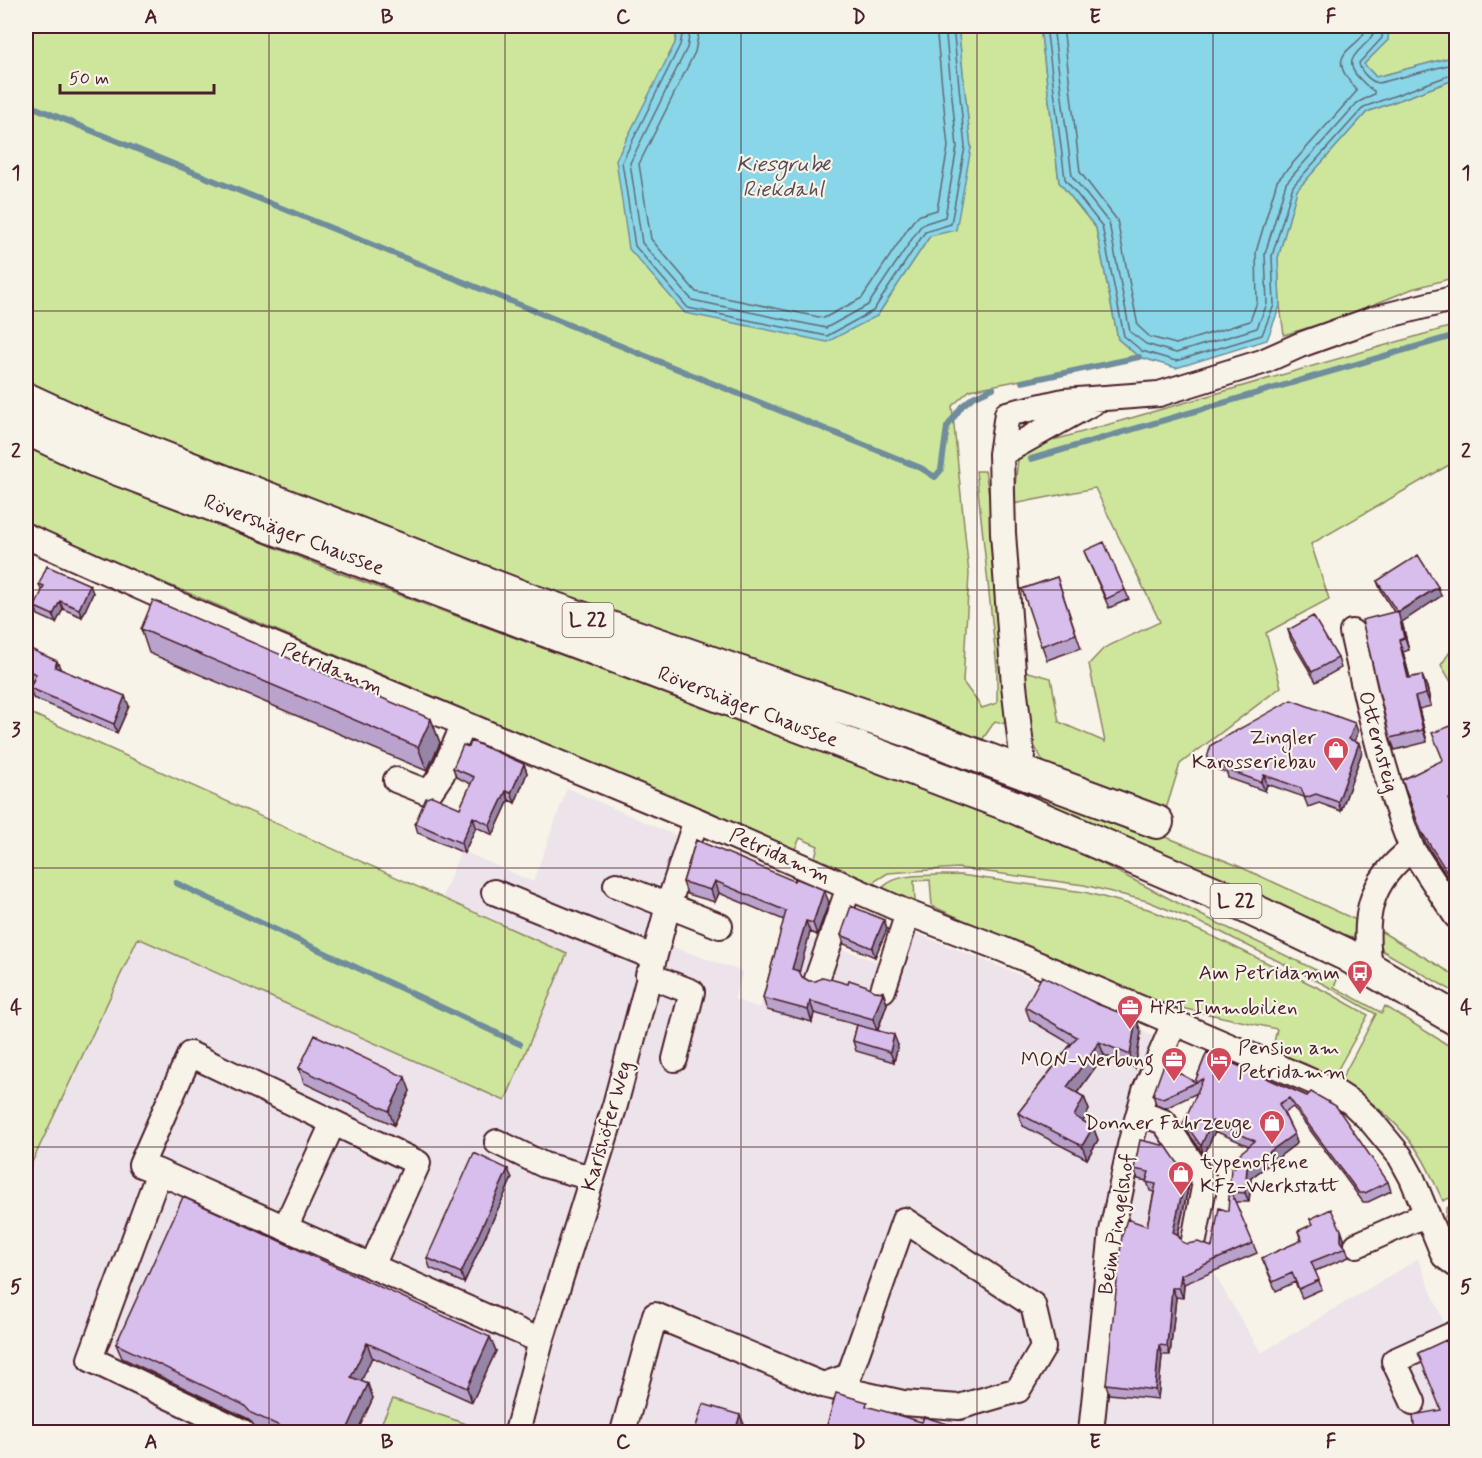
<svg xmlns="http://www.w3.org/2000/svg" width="1482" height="1458" font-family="Mynerve,sans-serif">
<rect width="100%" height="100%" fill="#f7f3e8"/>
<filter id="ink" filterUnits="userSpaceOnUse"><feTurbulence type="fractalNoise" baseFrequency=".0167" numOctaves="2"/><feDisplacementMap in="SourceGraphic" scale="12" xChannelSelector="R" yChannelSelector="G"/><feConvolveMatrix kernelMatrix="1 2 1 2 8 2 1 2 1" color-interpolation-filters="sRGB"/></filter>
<g filter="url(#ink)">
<path fill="#ede3ea" d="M567,788L679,837L648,933L670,946L743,972L734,999L760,1008L784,928L897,969L910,931L1043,984L1044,983L1154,1037L1138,1086L1205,1182L1222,1218L1213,1272L1261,1353L1418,1259L1456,1353V1432H26V1175L138,937L505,1101L567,954L442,898L461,850L533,882Z"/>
<path fill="#cee69c" stroke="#8c8264" stroke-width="1.5" d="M26,26H678L675,43L877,316L930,236L971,148L958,26H1040L1059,182L1096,228L1118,339L1139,357L970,390L952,406L969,574L963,682L982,708L997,703V668L976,471H985L1000,557L1013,726L995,721L980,743L532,589L26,387Z
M1389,26H1456V56L1376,77L1364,64L1388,40Z
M1456,79V277L1412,289L1340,318L1284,335L1280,306L1278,258L1297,190L1367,112Z
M1456,325V461L1311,544L1329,599L1266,633L1281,687L1180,764L1166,809L1046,766L1031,740L1021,670L1051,678L1059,722L1105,742L1089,664L1104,648L1160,622L1095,488L1013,504L1019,450Z
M26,444L192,514L331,570L757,727L1064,844L1203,916L1337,980L1334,987L1382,1013L1385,1006L1456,1050V1195L1443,1201C1436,1187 1430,1171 1422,1158C1402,1125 1373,1101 1340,1082L1376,1014L1327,986L1213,928L1147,901L1084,885L958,868L888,873L872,883L815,857L818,846L800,838L795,849L134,570L26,522Z
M196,480L1151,831L1236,865L1356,920L1357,926L1355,937L1351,938L1310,918L1127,840Z
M1456,643V690L1441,665Z
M26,711L567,954L505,1101L138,938L26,1175Z
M960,875L1084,892L1148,909L1212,936L1329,993L1368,1015L1333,1078L1306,1064L1272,1051L1277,1029L1172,1006L1099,980L932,906L930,880L914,881L915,903L882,889C894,871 940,876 960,875Z
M1382,932L1456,976V993L1383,951L1378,936Z
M1456,1204V1240L1452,1237L1443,1223L1446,1214V1208Z
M393,1399L490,1432H377Z"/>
<path fill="#88d6e7" stroke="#6f8d9c" stroke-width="1.5" d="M678,26H958L971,148L956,230L930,236L877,316L827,342L685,313L629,249L616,160L675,43Z
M1040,26H1389L1388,40L1364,64L1376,77L1456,56V79L1367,112L1297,190L1278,258L1280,306L1267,340L1176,368L1139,357L1118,339L1096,228L1059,182Z"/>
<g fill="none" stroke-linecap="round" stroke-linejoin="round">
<path stroke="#636876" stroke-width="1.5" d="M684,26L680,45L622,162L635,246L688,308L827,336L873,311L925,232L951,224L965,147L953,26
M691,26L687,48L630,163L642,243L692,300L826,328L868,305L920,227L926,223L945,217L957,147L945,26
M700,26L695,52L639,164L651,239L696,292L824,318L862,298L913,221L920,215L937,210L948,147L936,26
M1046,26L1065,179L1102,226L1124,336L1142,351L1176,361L1262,335L1274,305L1272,256L1293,186L1364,107L1456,73
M1053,26L1072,176L1109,223L1130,332L1146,344L1176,353L1257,328L1267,304L1265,254L1286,183L1357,103L1374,94V91C1368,88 1364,83 1359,78C1336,54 1374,48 1375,26
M1063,26L1080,172L1117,220L1138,326L1150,337L1176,344L1250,321L1257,302L1256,252L1277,181L1356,92V89C1319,49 1364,50 1366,26
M1383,26L1382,38L1359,63C1360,71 1370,82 1379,83L1456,63"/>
<path stroke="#6f8d9c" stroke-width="6" d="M26,104L921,468L935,477L941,470L947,427L962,406L973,397L993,388
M1022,382L1139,357
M1031,459L1456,335
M176,883L520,1044"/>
<defs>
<path id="minor" d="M1001,454L1094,402
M26,536L200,614L696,820L908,913L1002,949L1332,1090L1352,1103L1371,1121L1400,1156L1412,1178L1444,1256L1456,1265
M1352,632C1368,706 1384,779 1412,849C1368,882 1363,917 1370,968
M1019,770L1022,755L1014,685L1003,533L1001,454L1007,414L1064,401L1159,394L1262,362L1300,345L1373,319L1456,298
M396,780L429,793L442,774L464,724
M1412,849L1456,916
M616,885L720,926
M494,892L653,957
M648,975L692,992L675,1059
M817,979L849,887
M883,990L908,913
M1139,1113L1164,1122L1205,1182L1194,1240
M497,1142L544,1165L592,1178
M159,1172L141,1165L190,1054L418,1163L372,1266
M285,1228L333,1123
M1357,1245L1427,1214
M1413,1402L1394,1361L1456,1333
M243,1432L90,1359L159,1172L541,1341
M517,1432L541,1341L615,1105L668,906L696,820
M623,1432L655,1315L823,1385L903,1403L959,1407L1018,1390L1043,1348L1033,1305L904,1220L849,1376L823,1385
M1091,1432L1112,1231L1131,1141L1145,1091L1174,1023"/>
<path id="major" d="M26,399L104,435L532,601L913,732L1157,822
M26,428L94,460L1012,806L1236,902L1345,954L1456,1019"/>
</defs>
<use href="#minor" stroke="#4a1f2b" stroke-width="28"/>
<use href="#major" stroke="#4a1f2b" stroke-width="36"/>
<use href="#minor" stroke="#f7f3e8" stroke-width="24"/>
<use href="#major" stroke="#f7f3e8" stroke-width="32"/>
</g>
<path fill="#b9a3cc" stroke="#4a1f2b" stroke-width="1.5" d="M1084,551L1125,590L1129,599L1109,608Z
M1057,577L1081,648L1047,660L1022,589Z
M1377,581L1441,596L1402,622L1409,650L1403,652L1410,678L1427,687L1431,706L1419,709L1427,742L1395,750L1390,738L1394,612L1381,591Z
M39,584L93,593L82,617L63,609L56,623L38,615L35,607L42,592Z
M141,629L431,719L440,743L427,771L149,653Z
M1288,630L1338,658L1341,668L1316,682L1291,640Z
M26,641L28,648L60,669L129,706L117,733L33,698L30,688L33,681L26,678Z
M1456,724V809H1455L1456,812V891L1425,842L1402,780L1443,761Z
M1358,732L1355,741L1362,752L1341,811L1319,803L1308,807L1304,797L1267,784L1265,791L1228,778L1227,773L1210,767L1207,758Z
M469,747L524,764L527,773L515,803L509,800L493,835L476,827L464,853L418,833L415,823L460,808L471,784L456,777L453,768Z
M696,840L829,902L817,935L810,932L799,971L802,977L809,981L874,991L883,992L887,1004L878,1030L898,1045L894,1062L856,1051L853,1041L857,1025L814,1013L812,1022L767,1010L763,998L784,920L719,893L715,902L687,894L683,882Z
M887,929L875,957L844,944L841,935Z
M1097,1004L1136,1019L1141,1032L1135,1068L1104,1055L1077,1093L1084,1097L1089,1110L1083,1121L1093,1127L1098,1140L1087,1159L1023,1126L1018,1113L1071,1044L1030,1020L1025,1007Z
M1207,1052L1307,1096L1388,1182L1391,1191L1368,1202H1363L1293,1107L1284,1113L1294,1134L1297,1143L1251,1178L1249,1202H1235L1257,1253L1184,1284L1183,1298L1176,1297L1170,1355H1162L1158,1399L1109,1394L1106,1384L1147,1226L1154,1192L1150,1191L1147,1181L1138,1179L1134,1169L1186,1175L1189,1184L1178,1235L1182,1242L1187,1244L1212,1247L1228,1211L1235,1168L1249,1146L1215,1131L1204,1155L1187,1131L1184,1122L1197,1093L1166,1108L1156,1104L1153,1095L1195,1082Z
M299,1068L410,1091L394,1125L304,1083Z
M512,1178L464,1283L430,1268L427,1258Z
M1310,1219L1341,1230L1344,1239V1246L1346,1248L1349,1257L1315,1271L1322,1289L1302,1298L1295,1282L1276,1291L1262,1258L1301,1241L1298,1231L1312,1225Z
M490,1337L496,1351L472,1402L372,1357L361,1381L373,1398L357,1432H267L256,1428L249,1419L122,1358L116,1344Z"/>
<path fill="#9685a6" stroke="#4a1f2b" stroke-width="1.5" d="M90,585L93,593L82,617L79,609Z
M1438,587L1441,596L1402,622L1409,650L1397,613Z
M60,601L63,609L56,623L53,615Z
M1399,640L1403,652L1413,690L1408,678Z
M57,661L61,670L55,667Z
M1422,675L1427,687L1431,706L1426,694Z
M125,696L129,706L117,733L114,724Z
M1415,697L1419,709L1427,742L1423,730Z
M431,719L440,743L427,771L418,747Z
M1355,723L1358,732L1352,748L1349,739Z
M1359,743L1362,752L1341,811L1338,802Z
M524,764L527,773L515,803L511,793Z
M1264,775L1267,784L1265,791L1261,782Z
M506,791L509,800L493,835L490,825Z
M473,817L476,827L464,853L461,843Z
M715,881L719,893L715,902L711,890Z
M824,890L829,902L817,935L813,923Z
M884,920L887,929L875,957L872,948Z
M806,921L810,932L797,981L792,969Z
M883,992L887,1004L877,1031L873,1019Z
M810,1001L814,1013L812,1022L808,1010Z
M1136,1019L1141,1032L1135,1068L1130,1055Z
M894,1035L898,1045L894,1062L890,1052Z
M1099,1042L1104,1055L1072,1100L1067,1087Z
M405,1077L410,1091L394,1125L389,1111Z
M1084,1097L1089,1110L1079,1129L1074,1116Z
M1212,1121L1215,1131L1204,1155L1201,1146Z
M1093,1127L1098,1140L1087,1159L1082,1146Z
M1294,1134L1297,1143L1251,1178L1249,1202L1245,1193L1247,1168Z
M508,1169L512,1178L464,1283L461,1273Z
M1186,1175L1189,1184L1176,1242L1173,1232Z
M1341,1230L1344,1239V1250L1341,1241Z
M1181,1275L1184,1284L1183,1298L1179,1288Z
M1172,1288L1176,1297L1170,1355L1167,1346Z
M490,1337L496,1351L472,1402L467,1388Z
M367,1343L372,1357L357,1391L351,1377Z
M1159,1345L1162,1355L1158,1399L1155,1390Z
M368,1384L373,1398L357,1432H346Z
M740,1415L744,1424L741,1432H735Z"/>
<path fill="#d7beed" stroke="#4a1f2b" stroke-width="1.5" d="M1104,542L1125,590L1106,599L1084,551Z
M1418,555L1438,587L1398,612H1397L1377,581Z
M47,566L90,585L79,609L60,601L53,615L35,607L44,586L39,584Z
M1057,577L1076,634L1041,646L1022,589Z
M153,600L431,719L418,747L141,629Z
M1398,611L1404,638L1399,640L1408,678L1422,675L1426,694L1415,697L1423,730L1390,738L1362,620Z
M1313,616L1338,658L1312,672L1288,630Z
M26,647L57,661L55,667L125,696L114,724L30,688L36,674L26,670Z
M1291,700L1355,723L1349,739L1359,743L1338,802L1316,794L1305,798L1301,788L1264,775L1261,782L1225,769L1226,765L1207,758L1211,745Z
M1456,724V796L1449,799L1456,812V886L1421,831L1402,780L1443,760L1432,733Z
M471,741L524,764L511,793L506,791L490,825L473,817L461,843L415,823L426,798L432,796L460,808L474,777L453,768L463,745L469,747Z
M696,840L794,881L795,878L824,890L813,923L806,921L792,969L799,971L802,977L809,981H816L823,977L848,984L849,980L867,986L874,991L883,992L873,1019L810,1001L808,1010L763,998L786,911L715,881L711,890L683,882Z
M851,906L884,920L872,948L841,935Z
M1042,976L1097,1004L1136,1019L1130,1055L1099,1042L1067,1087L1084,1097L1074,1116L1093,1127L1082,1146L1018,1113L1077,1037L1025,1007Z
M857,1025L894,1035L890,1052L853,1041Z
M315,1035L405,1077L389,1111L299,1068Z
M1207,1052L1307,1096L1311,1092L1336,1106L1388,1182L1365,1193H1359L1289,1098L1279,1104L1294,1134L1247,1168L1245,1193L1231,1192L1253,1243L1181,1275L1179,1288H1172L1167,1346L1159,1345L1155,1390L1106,1384L1122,1235L1127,1219L1147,1226L1156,1184L1146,1182L1149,1172L1134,1169L1140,1140L1166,1146L1186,1175L1173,1232L1177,1234L1182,1242L1187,1244L1198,1242L1212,1247L1219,1208L1228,1211L1231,1168H1235L1238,1155L1255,1141L1212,1121L1201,1146L1184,1122L1203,1079L1163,1098L1153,1095L1163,1067H1168L1195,1082Z
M474,1153L508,1169L461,1273L427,1258Z
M183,1197L490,1337L467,1388L367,1343L351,1377L368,1384L346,1432H293L251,1413L244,1405L116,1344Z
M1331,1209L1341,1230V1241L1346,1248L1311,1262L1319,1280L1299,1289L1292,1273L1273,1282L1262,1258L1302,1240L1298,1231L1313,1224L1310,1219Z
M1446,1340L1456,1366V1432H1414V1425L1413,1415L1441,1410L1418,1353Z
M836,1393L867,1402L866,1406L922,1422L924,1417L961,1428L959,1432H825Z
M703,1404L740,1415L735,1432H704L695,1430Z
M1026,1429L1037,1432H1025Z"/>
</g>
<path fill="none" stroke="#4a1f2b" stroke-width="1.5" stroke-opacity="0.55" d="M269,26V1432M505,26V1432M741,26V1432M977,26V1432M1213,26V1432M26,311H1456M26,590H1456M26,868H1456M26,1147H1456"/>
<defs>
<symbol id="shop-pin" viewBox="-11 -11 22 30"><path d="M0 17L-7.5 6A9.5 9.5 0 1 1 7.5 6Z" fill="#d1495b" stroke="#f7f3e8"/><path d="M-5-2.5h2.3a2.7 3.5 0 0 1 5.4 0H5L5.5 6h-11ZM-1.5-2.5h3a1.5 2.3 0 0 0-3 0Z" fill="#fff"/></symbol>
<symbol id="bus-pin" viewBox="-11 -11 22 30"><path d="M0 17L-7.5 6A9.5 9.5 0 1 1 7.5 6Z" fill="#d1495b" stroke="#f7f3e8"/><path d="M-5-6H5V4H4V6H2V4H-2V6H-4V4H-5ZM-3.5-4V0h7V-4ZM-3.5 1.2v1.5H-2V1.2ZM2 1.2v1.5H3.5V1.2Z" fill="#fff"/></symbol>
<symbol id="office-pin" viewBox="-11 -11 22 30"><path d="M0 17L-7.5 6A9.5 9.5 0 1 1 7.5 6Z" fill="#d1495b" stroke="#f7f3e8"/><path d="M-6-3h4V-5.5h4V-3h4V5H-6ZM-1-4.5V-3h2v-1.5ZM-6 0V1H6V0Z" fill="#fff"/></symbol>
<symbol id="hotel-pin" viewBox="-11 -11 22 30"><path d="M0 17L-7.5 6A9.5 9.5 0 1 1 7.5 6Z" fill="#d1495b" stroke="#f7f3e8"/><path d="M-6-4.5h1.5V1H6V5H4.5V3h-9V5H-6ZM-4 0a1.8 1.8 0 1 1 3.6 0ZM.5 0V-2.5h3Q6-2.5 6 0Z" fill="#fff"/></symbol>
</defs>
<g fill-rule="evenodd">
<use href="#shop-pin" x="1321" y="735" width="30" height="40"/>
<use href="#bus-pin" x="1345" y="958" width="30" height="40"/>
<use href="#office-pin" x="1115" y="993" width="30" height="40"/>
<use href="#office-pin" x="1159" y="1045" width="30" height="40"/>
<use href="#hotel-pin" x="1204" y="1045" width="30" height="40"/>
<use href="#shop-pin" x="1257" y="1108" width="30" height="40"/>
<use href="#shop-pin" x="1166" y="1159" width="30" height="40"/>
</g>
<g text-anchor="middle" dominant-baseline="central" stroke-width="4.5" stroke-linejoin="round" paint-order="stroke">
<g fill="#f7f3e8" stroke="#7e5f64" stroke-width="1.5">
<rect x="562.5" y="603" width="51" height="34" rx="4.5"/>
<rect x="1210.5" y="884" width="51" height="34" rx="4.5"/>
</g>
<g font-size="20" font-weight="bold" fill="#4a1f2b">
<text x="588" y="620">L 22</text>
<text x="1236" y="901">L 22</text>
</g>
<g font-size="21" fill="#4a1f2b" stroke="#f7f3e8">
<text transform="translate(294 535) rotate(21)">Rövershäger Chaussee</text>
<text transform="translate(332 669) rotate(22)">Petridamm</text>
<text transform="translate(748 707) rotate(21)">Rövershäger Chaussee</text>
<text transform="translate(1378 742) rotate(75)">Otternsteig</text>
<text transform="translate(780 856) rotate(24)">Petridamm</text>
<text transform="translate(607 1126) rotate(-74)">Karlshöfer Weg</text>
<text transform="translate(1117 1224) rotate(-81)">Beim Pingelshof</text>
</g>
<g font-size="21" fill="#4a1f2b" stroke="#f7f3e8" text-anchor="end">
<text x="1316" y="738">Zingler<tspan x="1316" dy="24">Karosseriebau</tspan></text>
<text x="1340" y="973">Am Petridamm</text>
<text x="1150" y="1008" text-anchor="start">HRI Immobilien</text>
<text x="1238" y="1048" text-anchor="start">Pension am<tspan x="1238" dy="24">Petridamm</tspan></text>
<text x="1154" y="1060">MON-Werbung</text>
<text x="1252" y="1123">Donner Fahrzeuge</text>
<text x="1200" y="1162" text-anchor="start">typenoffene<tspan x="1200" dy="24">KFz-Werkstatt</tspan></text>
</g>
<g font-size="22" font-style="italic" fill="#5a4d5a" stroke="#f7f3e8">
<text x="783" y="165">Kiesgrube<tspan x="783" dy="25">Riekdahl</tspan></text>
</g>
</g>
<rect width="1482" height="1458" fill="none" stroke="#f7f3e8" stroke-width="66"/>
<path d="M60 84v9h154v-9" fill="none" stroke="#4a1f2b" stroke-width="3"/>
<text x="69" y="84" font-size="18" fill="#4a1f2b" stroke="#f7f3e8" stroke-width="4.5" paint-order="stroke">50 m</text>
<rect x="33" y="33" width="1416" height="1392" fill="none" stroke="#4a1f2b" stroke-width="2"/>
<g font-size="20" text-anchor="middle" font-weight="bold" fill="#4a1f2b">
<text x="151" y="23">A</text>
<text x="387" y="23">B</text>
<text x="623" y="23">C</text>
<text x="859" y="23">D</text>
<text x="1095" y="23">E</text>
<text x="1331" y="23">F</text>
<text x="16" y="179">1</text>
<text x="1466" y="179">1</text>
<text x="16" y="457">2</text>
<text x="1466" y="457">2</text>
<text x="16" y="736">3</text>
<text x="1466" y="736">3</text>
<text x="16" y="1014">4</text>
<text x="1466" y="1014">4</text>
<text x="16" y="1293">5</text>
<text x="1466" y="1293">5</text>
<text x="151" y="1448">A</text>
<text x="387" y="1448">B</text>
<text x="623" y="1448">C</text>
<text x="859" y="1448">D</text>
<text x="1095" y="1448">E</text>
<text x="1331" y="1448">F</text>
</g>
</svg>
